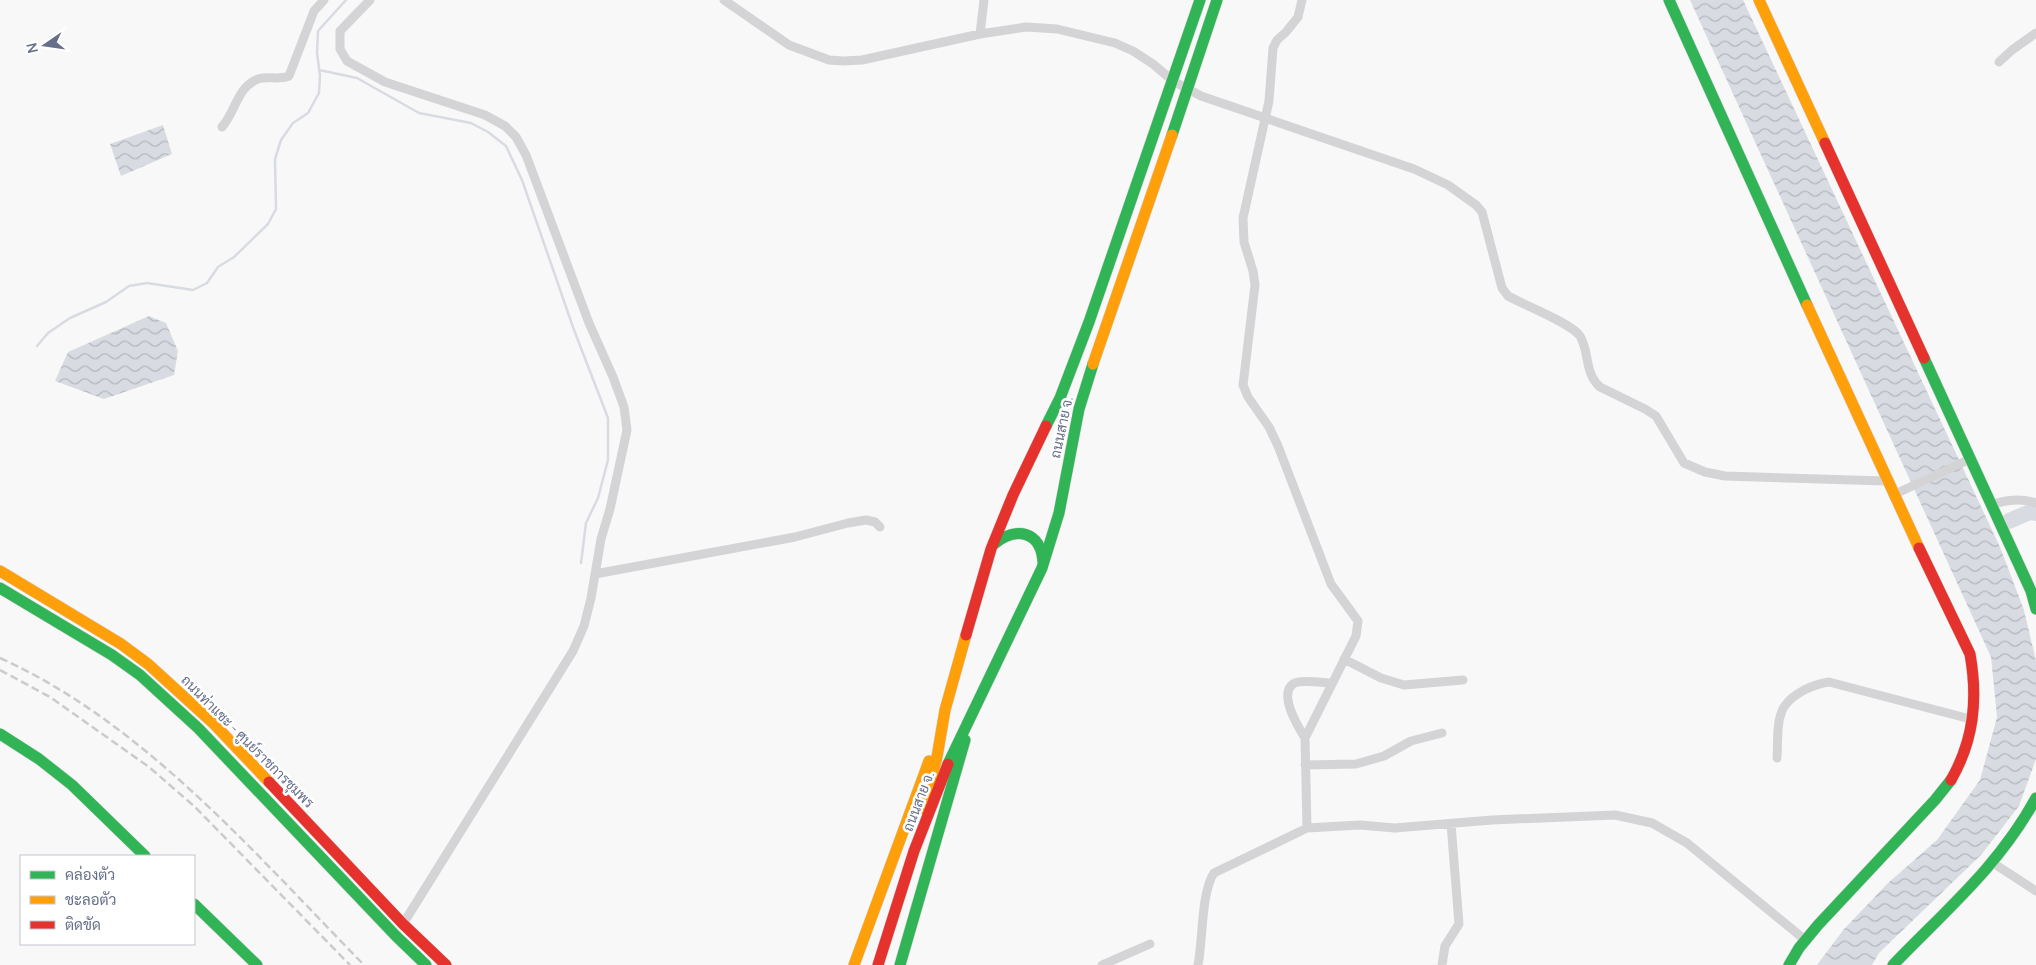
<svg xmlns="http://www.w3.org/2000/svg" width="2036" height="965" font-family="Manrope,Sarabun,sans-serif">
<defs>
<pattern id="water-waves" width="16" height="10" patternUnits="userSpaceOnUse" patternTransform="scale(1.25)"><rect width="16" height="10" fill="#d8dce2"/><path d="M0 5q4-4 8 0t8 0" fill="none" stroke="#b3b7bd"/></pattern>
</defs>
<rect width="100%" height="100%" fill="#f8f8f8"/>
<path fill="url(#water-waves)" d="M1690,0H1743L2000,547L2024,610L2036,661V759L2019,806L1981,855L1879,953L1872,965H1817L1844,929L1888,883L1937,840L1980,780L1997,717L1991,657Z
M163,125L172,154L121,176L110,144Z
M149,316L166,323L178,351L174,375L104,399L55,381L68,352Z"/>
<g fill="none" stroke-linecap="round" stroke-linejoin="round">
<path stroke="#d8dce2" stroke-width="2.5" d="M319,70L357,78L419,113L471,123L488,132L506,146L522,180L574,330L608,418V460L598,498L586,523L581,563
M37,346L48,333L70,318L106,302L129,286L147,283L193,290L207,283L218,267L234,257L268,224L276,209L275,159L281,140L293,123L308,113L319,93L320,75L317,53L318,31L346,0"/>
<path stroke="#d8dce2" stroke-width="16" d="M2009,521L2030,512L2036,513"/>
<defs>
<path id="fast" d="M1669,0L1807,305
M1172,135L1217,0
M1924,358L2031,591L2036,609
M1046,426L1060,398L1089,322L1200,0
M994,544C1016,526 1041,531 1043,562
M0,588L112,655L140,675L198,728L396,936L426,965
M0,734L39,759L72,785L145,856
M948,764L1042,568L1059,513L1079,409L1093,364
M194,904L257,965
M900,965L965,740
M1789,965L1799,948L1818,925L1935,800L1951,780
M1893,965C1946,910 1999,866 2036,798"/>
<path id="slow" d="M1759,0L1825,143
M1807,305L1919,548
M1093,364L1172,135
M0,571L121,644L148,664L214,724L269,782
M924,810L937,757L945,710L966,635
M854,965L929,761"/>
<path id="jam" d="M1825,143L1924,358
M1919,548L1970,654C1978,699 1974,740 1951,780
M966,635L991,549L1013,495L1046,426
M269,782L403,924L446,965
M878,965L914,851L948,764"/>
</defs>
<use href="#fast" stroke="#d4d5d7" stroke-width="12"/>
<use href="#slow" stroke="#d4d5d7" stroke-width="12"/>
<use href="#jam" stroke="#d4d5d7" stroke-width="12"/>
<path stroke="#d4d4d6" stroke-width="9" d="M370,0L340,31V49L347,61L385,82L485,115L505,126L516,137L526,155L589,323L613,377L624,407L627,430L610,509L601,539L591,598L584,626L573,651L403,924
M724,0L789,45L829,60L843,61L862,60L980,34L1026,27L1057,29L1115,43L1133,51L1153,64L1173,81L1201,96L1414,169L1448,185L1476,205L1482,212L1502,288L1508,296C1524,305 1571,323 1580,336C1590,353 1584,373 1600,387L1645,409L1656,416L1684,463L1705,472L1725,476L1886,481
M1302,0L1298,17L1286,32L1277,40L1273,48L1269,101L1243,218L1244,242L1253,271L1255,285L1243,385L1248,397L1269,427L1278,446L1331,584L1358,621L1356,636L1305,738L1307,828
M980,34L984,0
M1999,62L2012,50L2036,33
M222,127C236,111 237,87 258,79C268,76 279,80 289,76L314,11L324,0
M1893,495L1970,459
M1990,505C2006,500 2020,498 2036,503
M595,574L795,537L848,523L866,520L875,522L880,527
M1344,659L1381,678L1404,685L1463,680
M1305,738C1299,728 1278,695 1293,684C1299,679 1324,683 1332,683
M1777,758C1778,743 1776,720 1784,707C1793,693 1814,684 1829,682L1974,720
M1305,765L1356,764L1384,756L1411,741L1442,733
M1993,863L2036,891
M1102,965L1150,944
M1198,965C1203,941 1201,892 1214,873L1307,828L1360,825L1395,828L1492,820L1615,815L1652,823L1687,843L1804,939
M1442,965L1445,946L1459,924L1451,824"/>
<use href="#fast" stroke="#30b455" stroke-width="11"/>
<use href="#slow" stroke="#ff9f0a" stroke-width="11"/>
<use href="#jam" stroke="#e5322d" stroke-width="11"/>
<path stroke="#cbcbcd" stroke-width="2.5" stroke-dasharray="8 4" stroke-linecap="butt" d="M0,658C144,723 255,854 364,965
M0,670L50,697L149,767L194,806L350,965"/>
</g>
<g text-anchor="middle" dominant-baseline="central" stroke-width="5" stroke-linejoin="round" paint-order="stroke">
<g font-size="14" fill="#666f8a" stroke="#fff">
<text transform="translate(1061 427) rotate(-78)">ถนนสาย จ.</text>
<text transform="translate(248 741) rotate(45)">ถนนท่าแซะ - ศูนย์ราชการชุมพร</text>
<text transform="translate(918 801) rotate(-69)">ถนนสาย จ.</text>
</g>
</g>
<rect x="20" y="855" width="175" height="90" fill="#ffffff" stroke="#c2c5d0"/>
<rect x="30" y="871" width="25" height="8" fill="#30b455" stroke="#c2c5d0"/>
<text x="65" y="880" font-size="15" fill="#666f8a">คล่องตัว</text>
<rect x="30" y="896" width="25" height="8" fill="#ff9f0a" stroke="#c2c5d0"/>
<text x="65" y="905" font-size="15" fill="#666f8a">ชะลอตัว</text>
<rect x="30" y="921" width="25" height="8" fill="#e5322d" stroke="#c2c5d0"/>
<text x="65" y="930" font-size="15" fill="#666f8a">ติดขัด</text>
<g transform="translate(45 45) rotate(257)" stroke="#ffffff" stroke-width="4" paint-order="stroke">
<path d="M0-4L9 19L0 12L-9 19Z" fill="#666f8a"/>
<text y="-8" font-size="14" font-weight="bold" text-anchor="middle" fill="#666f8a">N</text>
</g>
</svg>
